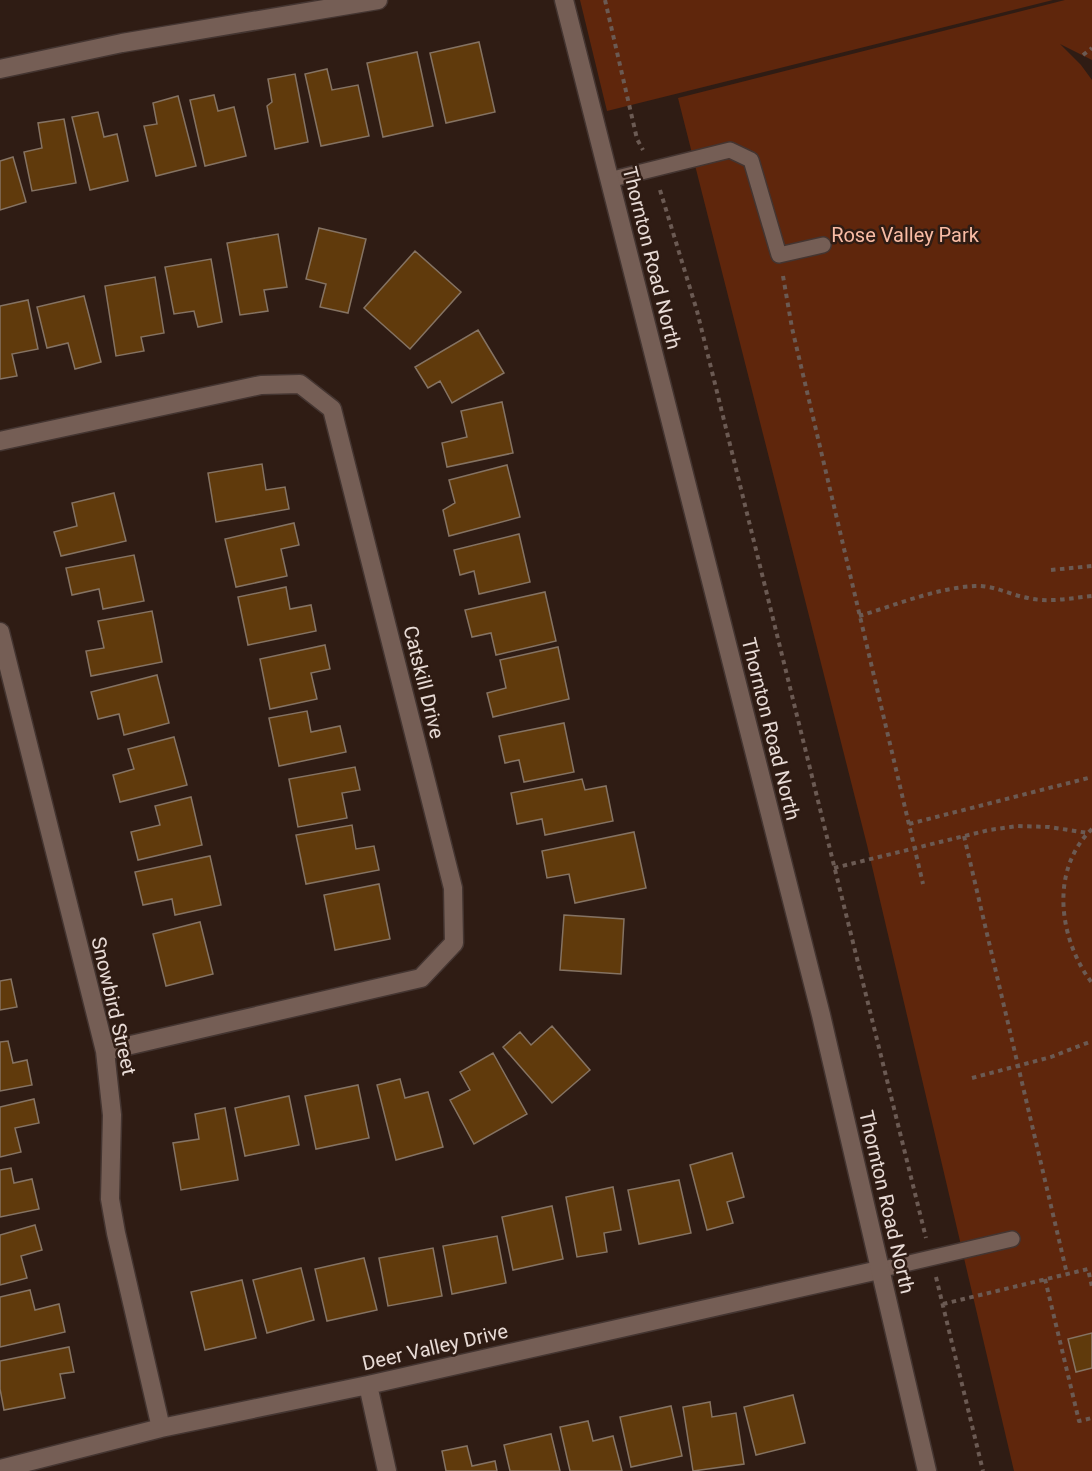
<svg xmlns="http://www.w3.org/2000/svg" width="1092" height="1471" font-family="Roboto,sans-serif">
<rect width="100%" height="100%" fill="#2f1c14"/>
<path fill="#5f260c" d="M580,0H1053L607,111Z
M1065,0H1092V60L1060,44L1081,65L1092,80V1471H1014L867,845L678,98Z"/>
<path fill="#603a0c" stroke="#857363" stroke-width="1.5" d="M479,42L495,112L446,123L430,53Z
M417,52L433,126L383,137L367,63Z
M327,69L332,90L358,85L369,136L321,146L305,74Z
M295,74L308,142L275,149L267,106L272,102L268,79Z
M214,95L218,111L234,107L246,156L205,166L190,100Z
M178,96L196,166L156,176L144,126L157,124L153,103Z
M98,112L104,137L117,134L128,181L90,190L72,117Z
M64,119L76,183L32,191L24,152L42,148L38,123Z
M13,157L26,202L0,210V161Z
M319,228L366,239L348,313L320,307L326,284L306,279Z
M278,234L287,287L264,290L268,311L240,315L227,243Z
M415,251L461,292L410,349L364,308Z
M211,259L222,322L198,327L194,311L174,314L165,267Z
M155,277L164,333L141,337L144,351L116,356L105,286Z
M84,296L101,362L75,369L68,343L47,348L37,307Z
M28,300L38,349L12,354L17,376L0,379V306Z
M478,330L504,373L452,403L440,381L428,388L415,367Z
M502,402L513,453L447,467L442,443L467,437L461,411Z
M262,464L266,490L285,487L289,509L216,522L208,473Z
M507,465L520,517L449,536L443,510L455,503L449,480Z
M114,493L126,541L61,556L54,532L77,526L72,503Z
M294,523L299,545L281,549L287,576L236,587L225,539Z
M519,534L530,582L479,594L474,571L460,575L454,550Z
M134,555L144,601L103,609L99,589L72,595L66,568Z
M286,587L290,609L311,605L316,631L248,645L238,597Z
M545,592L556,641L496,655L491,633L472,637L465,610Z
M152,611L162,662L91,676L86,651L104,648L98,621Z
M325,645L330,669L311,673L317,699L270,709L260,659Z
M558,647L569,699L493,717L487,693L506,688L500,660Z
M157,675L169,723L124,735L119,714L98,719L91,692Z
M307,711L311,732L340,726L346,752L279,766L269,718Z
M564,723L574,772L524,782L519,760L505,763L499,736Z
M174,737L187,785L120,802L113,775L134,769L128,749Z
M355,767L360,790L342,793L347,818L298,827L289,779Z
M582,779L585,790L606,786L613,821L545,835L542,819L517,824L511,793Z
M191,797L202,845L138,860L131,832L160,825L155,806Z
M352,825L356,849L374,846L379,870L306,884L296,835Z
M634,832L646,888L575,903L569,874L547,878L542,851Z
M210,856L221,905L175,915L172,899L143,905L135,872Z
M379,884L390,939L335,950L324,895Z
M564,915L624,919L621,974L560,970Z
M200,922L213,974L166,986L153,934Z
M11,979L17,1007L0,1010V981Z
M552,1026L590,1070L552,1103L503,1047L520,1032L531,1045Z
M8,1041L13,1063L27,1060L32,1085L0,1091V1042Z
M493,1053L527,1114L474,1144L450,1100L470,1090L460,1072Z
M400,1079L405,1098L428,1092L443,1147L396,1160L377,1085Z
M358,1085L369,1138L316,1149L305,1096Z
M289,1096L299,1145L245,1156L235,1108Z
M34,1099L39,1123L15,1128L21,1152L0,1157V1107Z
M225,1108L238,1180L181,1190L173,1143L199,1139L195,1114Z
M732,1153L744,1197L727,1202L733,1223L707,1230L690,1165Z
M11,1168L14,1183L32,1179L39,1209L0,1217V1170Z
M679,1180L691,1233L639,1244L628,1190Z
M613,1187L621,1230L604,1233L607,1252L577,1257L566,1197Z
M552,1206L563,1259L513,1270L502,1217Z
M35,1225L42,1250L21,1256L27,1278L0,1285V1235Z
M497,1236L506,1283L452,1294L443,1246Z
M433,1248L442,1296L388,1306L379,1258Z
M364,1258L377,1310L327,1321L315,1269Z
M301,1268L314,1320L267,1333L253,1280Z
M242,1280L256,1338L205,1350L191,1292Z
M30,1290L35,1310L59,1304L65,1332L0,1347V1297Z
M1092,1333V1368L1076,1372L1068,1339Z
M69,1347L74,1372L60,1374L65,1398L4,1410L0,1389V1361Z
M793,1395L805,1443L756,1455L744,1407Z
M710,1402L712,1417L736,1413L744,1464L693,1471L683,1407Z
M671,1406L682,1456L631,1467L620,1417Z
M588,1421L593,1441L613,1436L622,1471H570L560,1427Z
M551,1434L560,1471H510L504,1445Z
M467,1446L472,1466L495,1461L497,1471H446L442,1451Z"/>
<g fill="none" stroke-linecap="round" stroke-linejoin="round">
<defs>
<path id="lane" d="M609,180L730,150L751,160L779,255L823,245
M879,1270L1012,1239"/>
<path id="street" d="M0,69L122,43L378,0
M0,441L261,385L300,384L332,409L453,888L454,943L421,978L105,1051
M0,632L105,1051L112,1115L110,1199L116,1233L161,1428
M368,1385L387,1471
M0,1469L161,1428L368,1385L879,1270"/>
<path id="secondary" d="M564,0L821,1015L927,1471"/>
</defs>
<use href="#lane" stroke="#443531" stroke-width="18"/>
<use href="#street" stroke="#443531" stroke-width="21"/>
<use href="#secondary" stroke="#443531" stroke-width="21"/>
<path stroke="#6b5a53" stroke-width="4" stroke-dasharray="4.5 4.5" stroke-linecap="butt" d="M605,0L637,139L643,150
M1083,55L1092,48
M660,190L697,311L926,1238
M783,276L792,328L923,884
M1051,570L1092,566
M859,616C896,605 936,588 975,586C994,585 1010,595 1028,598C1049,603 1071,598 1092,596
M909,824L1092,777
M1092,829C1049,870 1059,940 1092,983
M964,836L1067,1274
M834,868L989,830L1018,826L1049,827L1088,833
M972,1078L1051,1057L1092,1041
M936,1277L983,1471
M1045,1279L1079,1421L1092,1418
M943,1304L1088,1269L1092,1287"/>
<use href="#lane" stroke="#755e55" stroke-width="15"/>
<use href="#street" stroke="#755e55" stroke-width="18"/>
<use href="#secondary" stroke="#755e55" stroke-width="18"/>
</g>
<g text-anchor="middle" dominant-baseline="central" stroke-width="5" stroke-linejoin="round" paint-order="stroke">
<g font-size="20" fill="#f9bca5" stroke="#2f1c14">
<text x="905" y="235">Rose Valley Park</text>
</g>
<g font-size="20" fill="#e8dbd6" stroke="#2f1c14">
<text transform="translate(652 258) rotate(76)">Thornton Road North</text>
<text transform="translate(424 682) rotate(76)">Catskill Drive</text>
<text transform="translate(771 729) rotate(76)">Thornton Road North</text>
<text transform="translate(114 1006) rotate(77)">Snowbird Street</text>
<text transform="translate(887 1202) rotate(77)">Thornton Road North</text>
<text transform="translate(435 1347) rotate(-13)">Deer Valley Drive</text>
</g>
</g>
</svg>
